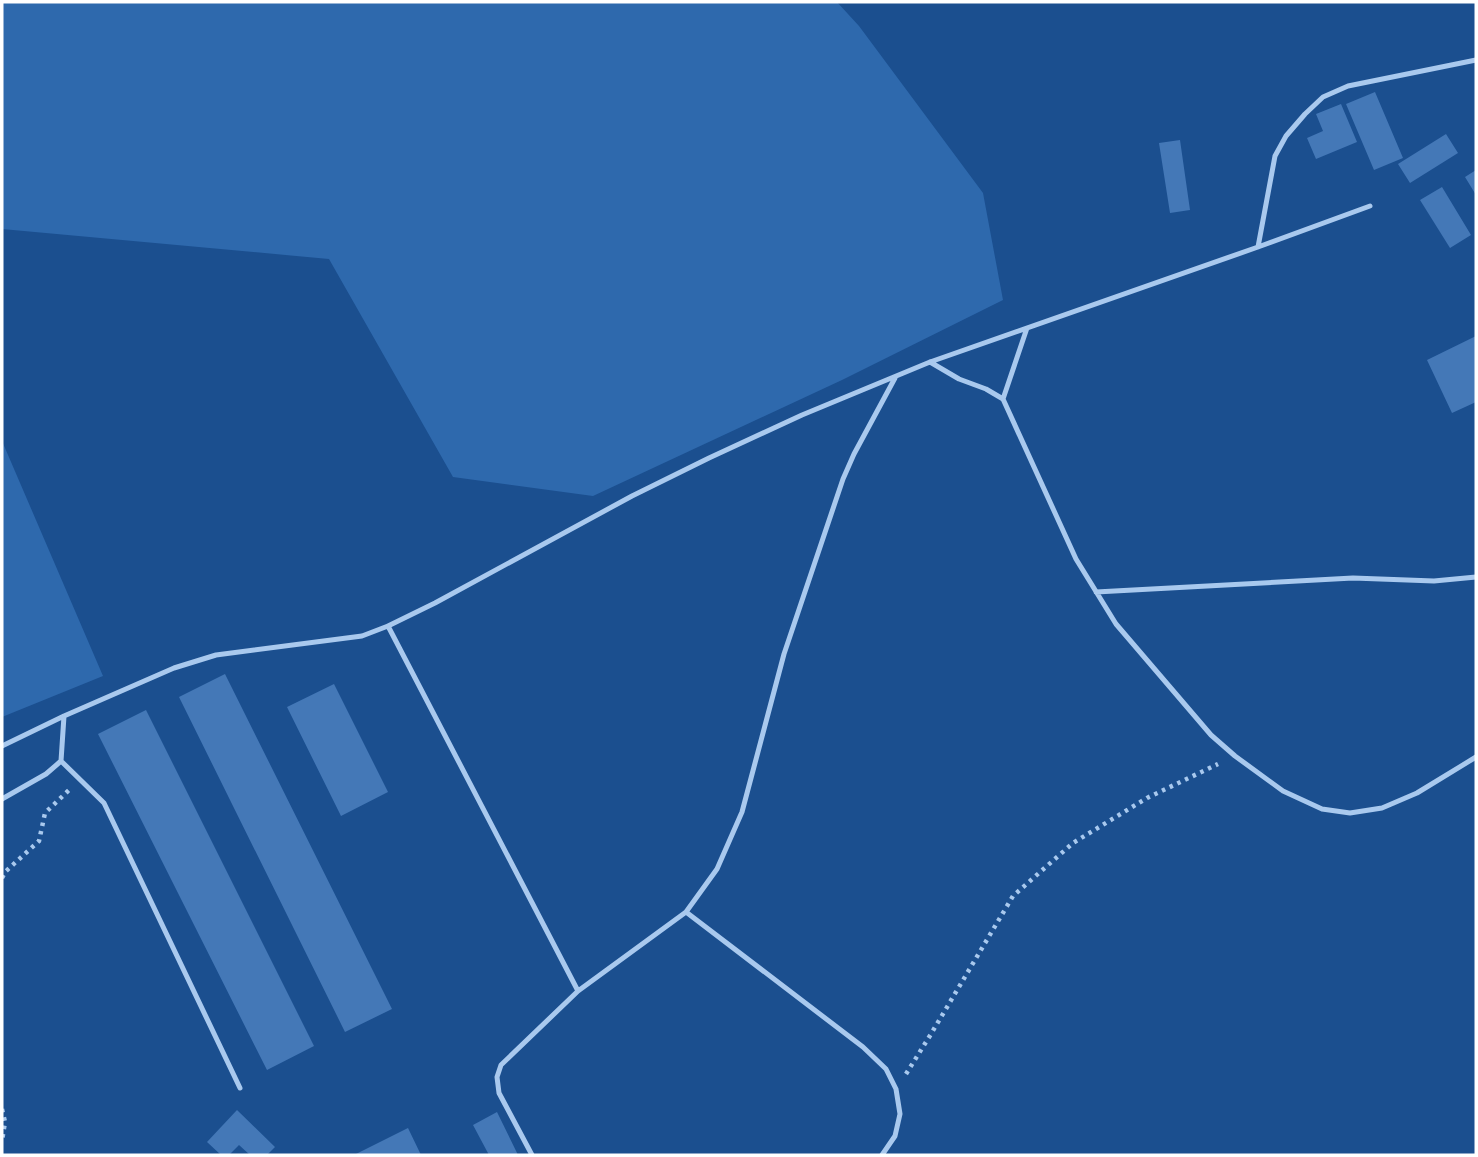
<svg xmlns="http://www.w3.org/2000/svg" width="1478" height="1157" font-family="Commissioner,sans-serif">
<rect width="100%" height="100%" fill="#1b4f8f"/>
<path fill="#2e69ad" d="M2,2H837L859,26L983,193L1003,300L842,380L593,496L453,477L329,259L2,229Z
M2,441L103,676L2,717Z"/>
<path fill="#4478b7" d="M1375,92L1403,158L1374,170L1346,104Z
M1341,104L1357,142L1316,159L1307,138L1323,131L1316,114Z
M1446,134L1458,153L1410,183L1398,164Z
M1180,140L1190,210L1170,213L1159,143Z
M1476,170V195L1465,177Z
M1442,187L1471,235L1450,248L1420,200Z
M1476,336V402L1452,413L1427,360Z
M225,674L392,1009L345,1032L179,697Z
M334,684L388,792L341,816L287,707Z
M146,710L314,1046L267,1070L98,734Z
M237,1110L275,1147L267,1155H250L239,1145L229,1155H221L207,1142Z
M497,1112L518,1155H489L473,1125Z
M408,1128L421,1155H354Z"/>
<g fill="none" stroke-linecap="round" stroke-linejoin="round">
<path stroke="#a9c9ee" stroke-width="4.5" stroke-dasharray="3.5 5" stroke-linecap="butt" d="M2,878L5,872L39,841L45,813L69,790
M906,1074L931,1034L1013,896L1073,843L1147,798L1218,764
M2,1109L5,1122L2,1141"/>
<path stroke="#a9c9ee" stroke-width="5" d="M1258,247L1275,156L1286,136L1305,114L1323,97L1348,86L1476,60
M930,362L959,379L986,389L1003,399L1076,559L1116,624L1211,735L1235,756L1283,791L1322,809L1350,813L1382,808L1417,793L1476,757
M1003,399L1027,328
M1096,592L1353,578L1434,581L1476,577
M388,626L578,991
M2,746L64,716L174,668L216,655L362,636L388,626L435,603L632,496L709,458L802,415L930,362L1258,247L1370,206
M61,761L104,803L240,1088
M2,799L46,774L61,761L64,716
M686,912L863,1047L886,1069L896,1089L900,1114L895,1136L882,1155
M532,1155L499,1093L497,1077L501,1065L578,991L686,912L717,869L742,812L784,654L843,479L854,454L895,378"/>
</g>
<rect width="1478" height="1157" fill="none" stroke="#ffffff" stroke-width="7"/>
</svg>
